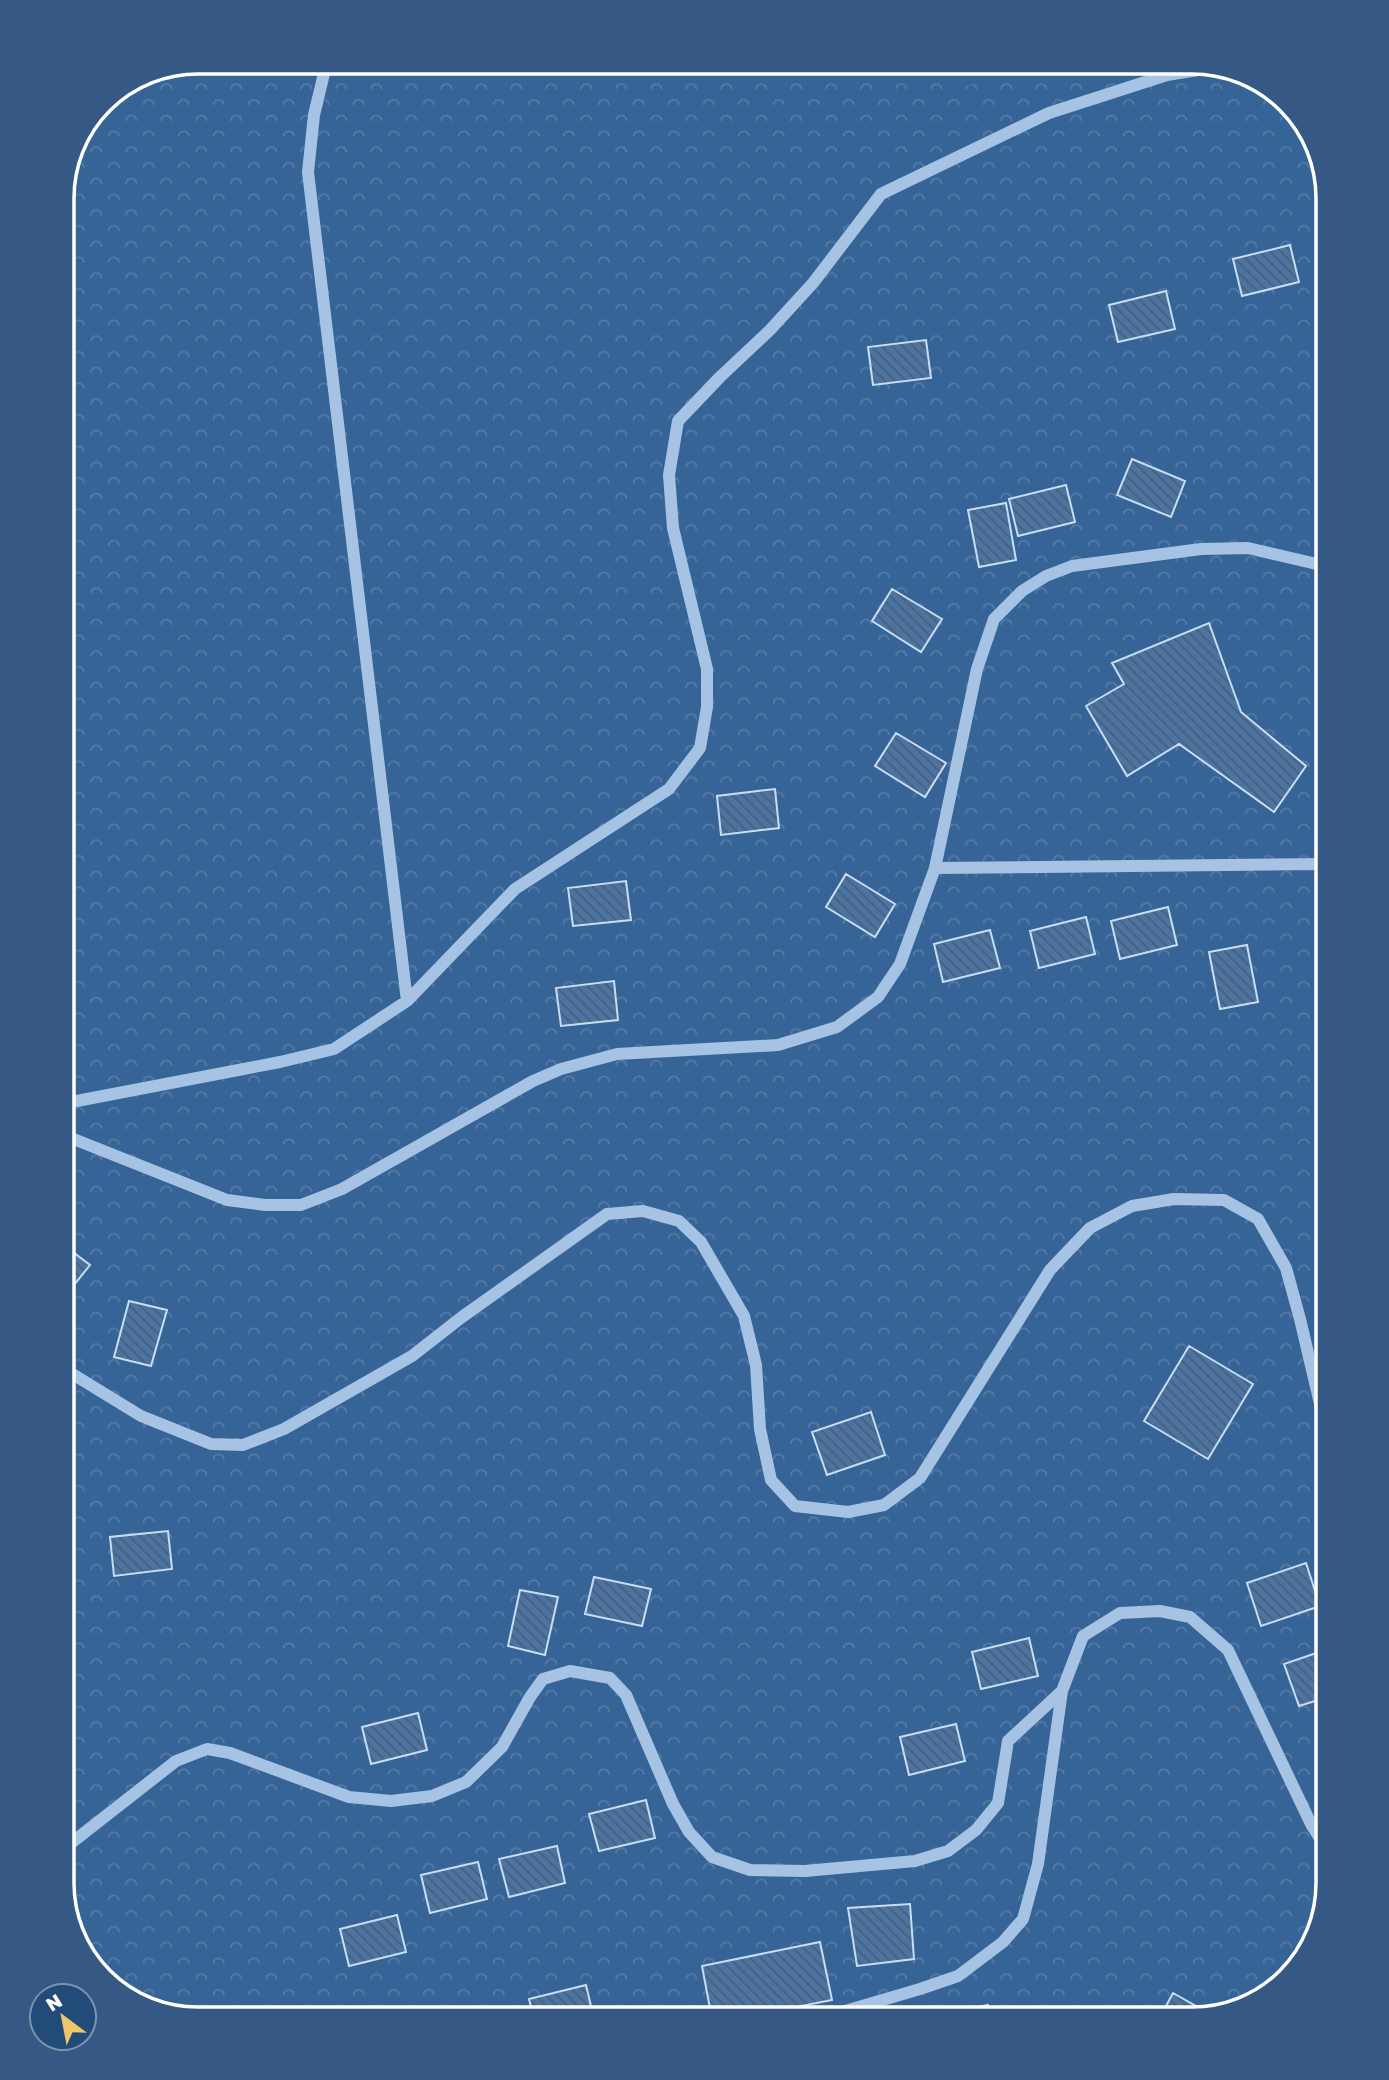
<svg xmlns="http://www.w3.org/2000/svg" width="1389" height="2080" font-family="'Golos Text',sans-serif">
<defs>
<pattern id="forest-crowns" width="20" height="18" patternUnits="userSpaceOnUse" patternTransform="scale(1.75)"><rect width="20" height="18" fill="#376497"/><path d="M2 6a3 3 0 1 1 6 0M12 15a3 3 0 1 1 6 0" fill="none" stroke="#557ba7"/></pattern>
<pattern id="building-back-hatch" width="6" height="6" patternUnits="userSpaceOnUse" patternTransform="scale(1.75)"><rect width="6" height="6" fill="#4b74a3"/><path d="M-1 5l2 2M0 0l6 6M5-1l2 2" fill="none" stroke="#4c5e73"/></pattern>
</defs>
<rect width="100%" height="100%" fill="#234b79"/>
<path fill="url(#forest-crowns)" d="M198,61L1200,62L1267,84L1310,130L1328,198V1883L1309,1951L1259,2001L1192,2019L189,2018L129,2000L79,1950L61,1882L62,189L72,145L102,101L146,71Z"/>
<path fill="#376497" d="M941,61H1039V62L951,91Z"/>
<path fill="url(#building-back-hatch)" stroke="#c8ddf4" stroke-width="2" d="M1290,245L1299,282L1242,296L1233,259Z
M1166,291L1175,329L1118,342L1109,305Z
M926,340L931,378L873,385L868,347Z
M1132,459L1185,481L1171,517L1117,495Z
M1066,485L1075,522L1018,536L1009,499Z
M1006,503L1016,560L979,567L968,510Z
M892,589L942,619L921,652L872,621Z
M1209,623L1241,712L1306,766L1274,812L1179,744L1127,776L1086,706L1124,684L1112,663Z
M896,733L946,763L925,797L875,766Z
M775,789L779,828L721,835L717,796Z
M846,874L895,904L875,937L826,907Z
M626,881L631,920L573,926L568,888Z
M1168,907L1177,945L1120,959L1111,921Z
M1086,917L1095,954L1039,968L1030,931Z
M990,930L1000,968L943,982L934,944Z
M1247,945L1258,1002L1220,1009L1209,952Z
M614,981L618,1020L561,1026L556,988Z
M61,1243L90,1265L66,1295L61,1292Z
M129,1301L167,1310L151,1366L114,1357Z
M1189,1346L1253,1384L1208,1459L1144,1421Z
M871,1412L885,1455L827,1475L812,1432Z
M168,1531L172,1569L114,1576L110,1537Z
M1306,1563L1320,1606L1261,1626L1247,1583Z
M594,1577L651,1589L642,1626L585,1614Z
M520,1590L558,1597L545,1655L508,1646Z
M1029,1638L1038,1676L981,1689L972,1652Z
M1328,1649V1697L1299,1706L1284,1664Z
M418,1713L427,1750L371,1764L362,1727Z
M956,1724L965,1761L909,1775L900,1737Z
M646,1800L655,1838L599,1851L589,1814Z
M557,1846L565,1883L509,1897L499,1859Z
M478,1862L487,1899L430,1913L421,1875Z
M910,1904L914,1959L857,1966L848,1908Z
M397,1915L406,1952L349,1966L340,1929Z
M820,1942L832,2000L736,2019H712L702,1966Z
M586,1985L594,2019H534L529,1999Z
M1173,1993L1210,2014L1192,2019H1159Z
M988,2005L991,2019H920Z"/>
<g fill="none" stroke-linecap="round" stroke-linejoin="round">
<path stroke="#a6c3e4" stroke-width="12" d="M327,61L314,115L308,172L407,1001
M1328,864L935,868L977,669L994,619L1022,591L1046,576L1072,566L1201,549L1248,548L1321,565L1328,568
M61,1104L280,1062L334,1049L407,1001L515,889L669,789L700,748L707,707V669L673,528L669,475L678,421L720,377L770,330L813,283L881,194L1049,113L1167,75L1216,67
M61,1130L66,1136L227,1200L265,1205H301L342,1189L533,1081L561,1069L617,1054L778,1045L837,1027L878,997L900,964L935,868
M61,1367L141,1416L211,1444L243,1445L284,1429L412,1356L462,1317L607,1214L643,1211L679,1221L701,1242L744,1316L756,1365L760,1429L771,1480L795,1506L848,1512L884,1505L920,1478L1050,1270L1090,1228L1132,1206L1174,1199L1224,1200L1258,1219L1286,1268L1300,1319L1328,1438
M61,1851L176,1761L207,1749L230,1753L349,1797L391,1801L432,1796L466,1782L502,1747L530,1697L543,1679L570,1671L610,1678L626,1695L673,1804L689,1832L712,1857L750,1870L805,1871L915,1861L948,1851L976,1830L998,1803L1008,1741L1062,1691
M818,2019L920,1989L958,1976L1003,1942L1023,1919L1038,1864L1062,1691L1083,1636L1120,1613L1160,1611L1190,1617L1228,1650L1311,1824L1328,1851"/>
</g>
<path d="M0 0H1389V2080H0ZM198 74H1192A124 124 0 0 1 1316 198V1883A124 124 0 0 1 1192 2007H198A124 124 0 0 1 74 1883V198A124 124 0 0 1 198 74Z" fill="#355984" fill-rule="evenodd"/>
<path fill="none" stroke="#fff" stroke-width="3.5" d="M198 74H1192A124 124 0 0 1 1316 198V1883A124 124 0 0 1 1192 2007H198A124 124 0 0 1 74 1883V198A124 124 0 0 1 198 74Z"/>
<g transform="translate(63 2017) rotate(328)"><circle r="33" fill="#234b79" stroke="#7b93af" stroke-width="2"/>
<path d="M0-5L12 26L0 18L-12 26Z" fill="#efc669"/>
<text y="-10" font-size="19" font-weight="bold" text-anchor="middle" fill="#ffffff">N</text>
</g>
</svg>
